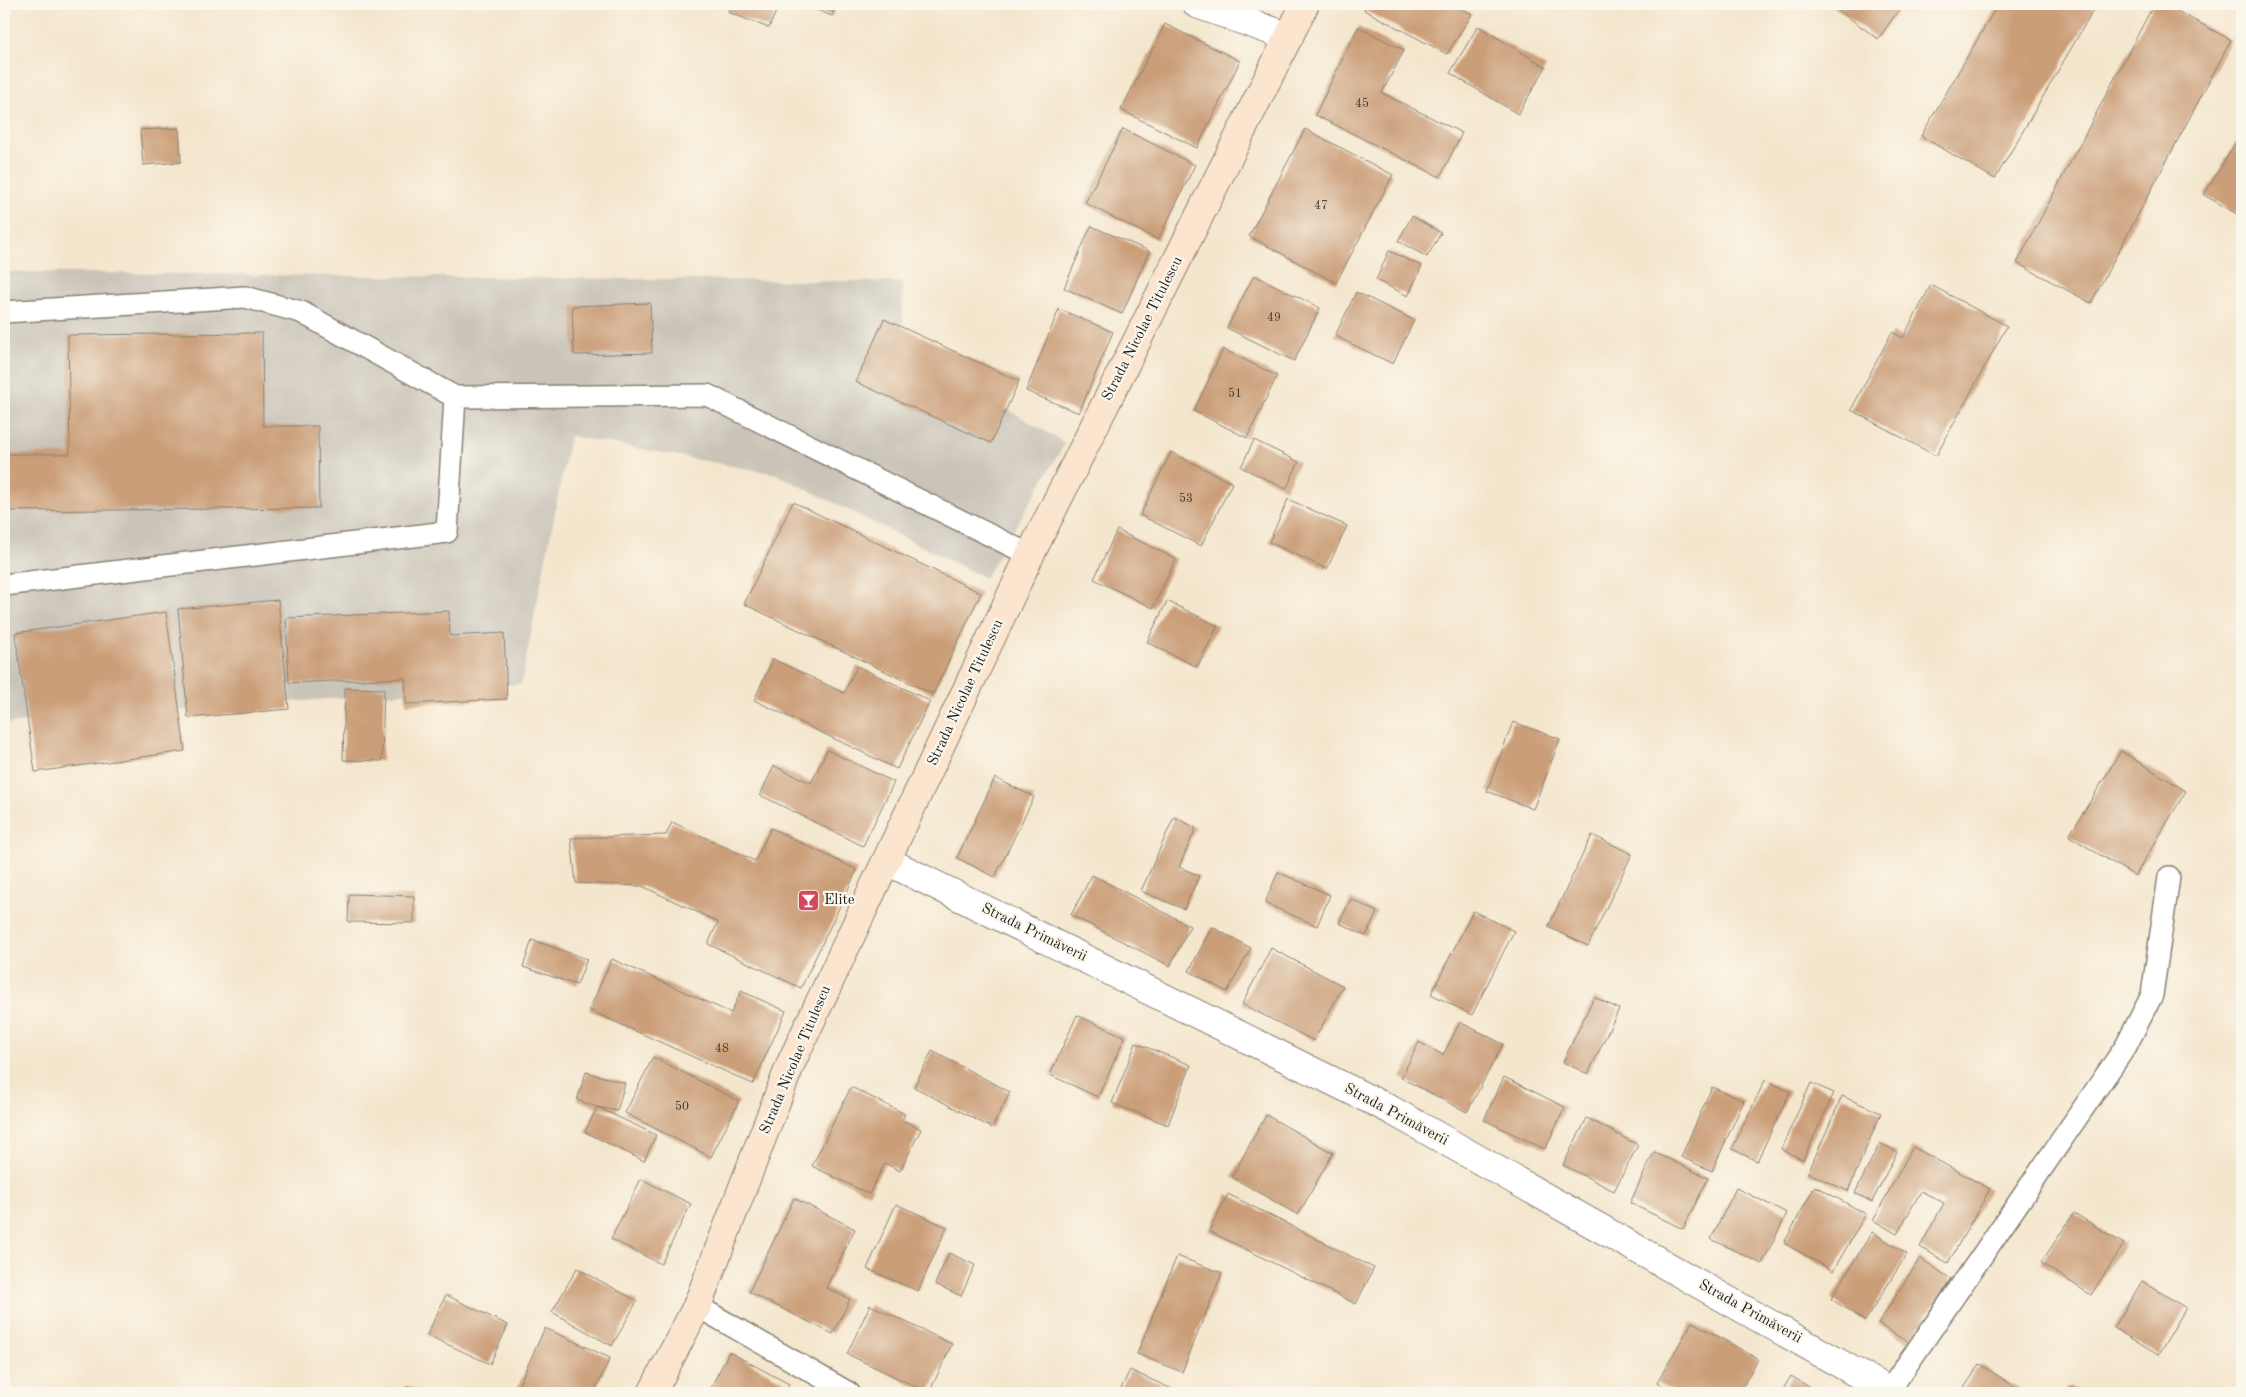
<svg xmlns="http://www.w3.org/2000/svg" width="2246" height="1397" font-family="'Old Standard TT',serif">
<rect width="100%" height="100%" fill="#fbf7ec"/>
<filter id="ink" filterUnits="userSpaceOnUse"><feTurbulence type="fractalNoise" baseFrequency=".02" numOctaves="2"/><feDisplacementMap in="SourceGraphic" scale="10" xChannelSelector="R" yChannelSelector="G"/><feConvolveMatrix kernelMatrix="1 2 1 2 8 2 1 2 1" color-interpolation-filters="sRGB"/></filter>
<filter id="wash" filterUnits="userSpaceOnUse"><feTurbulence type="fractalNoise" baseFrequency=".0096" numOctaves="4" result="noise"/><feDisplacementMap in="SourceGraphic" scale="20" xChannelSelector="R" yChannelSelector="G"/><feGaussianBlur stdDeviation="1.12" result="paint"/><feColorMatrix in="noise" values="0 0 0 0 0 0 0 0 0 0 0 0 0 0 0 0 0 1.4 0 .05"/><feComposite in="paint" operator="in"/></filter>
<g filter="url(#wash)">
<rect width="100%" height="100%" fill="#f4e6cd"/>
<path fill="#c9c3b8" d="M4,272L903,282V348L1065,443L985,578L776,474L570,436L521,684L4,724Z"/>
<g id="blocks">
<path fill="#ca9e78" d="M731,4H779L769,28L728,12Z
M802,4H837L832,16Z
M1367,4H1453L1472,14L1447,54L1364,10Z
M1830,4H1903L1878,39Z
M1998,4H2097L1995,179L1921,136Z
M2154,4H2164L2231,40L2091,303L2017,263Z
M1165,24L1240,61L1197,148L1121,110Z
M1478,26L1546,67L1518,114L1450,73Z
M1358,27L1404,50L1382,93L1462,133L1440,177L1315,115Z
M179,128L181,162L143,165L140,130Z
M1123,129L1195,165L1158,240L1085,203Z
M1305,129L1393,175L1336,283L1249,236Z
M2242,132V217L2204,195Z
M1412,216L1441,233L1427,257L1398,241Z
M1091,226L1149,251L1122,314L1064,288Z
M1389,251L1422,266L1408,296L1376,280Z
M1254,275L1320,308L1294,361L1227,328Z
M1931,285L2007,326L1936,456L1851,410L1892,332L1903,338Z
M1356,292L1414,320L1393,364L1335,336Z
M650,303L652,353L574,355L572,306Z
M1059,309L1113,332L1079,413L1026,391Z
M884,319L1019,381L991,443L856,382Z
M262,333L263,426H318L319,508L5,511V454H70L68,335Z
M1223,349L1277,376L1247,438L1194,411Z
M1254,440L1299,462L1286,489L1241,467Z
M1171,452L1232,483L1201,546L1140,515Z
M1288,499L1347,526L1327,569L1269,542Z
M793,502L981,593L933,694L744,604Z
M1117,530L1176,559L1153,608L1094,579Z
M278,600L289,709L188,718L178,609Z
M1167,601L1218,626L1197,667L1147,642Z
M449,611L450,636L504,633L507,699L406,704L405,678L289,683L286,618Z
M166,612L185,751L35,772L15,633Z
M773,659L844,693L857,666L930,701L897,769L754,700Z
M345,688L384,689L382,761L343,760Z
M1513,722L1560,739L1533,809L1487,791Z
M827,750L894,782L863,846L760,795L774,766L811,783Z
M2121,751L2186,791L2135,876L2069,836Z
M995,778L1034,797L995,877L957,858Z
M1174,817L1196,828L1179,867L1199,876L1184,909L1141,891Z
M672,822L755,861L771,828L857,870L801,988L708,944L718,922L642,886L576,883L571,838L666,835Z
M1592,835L1632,854L1588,946L1548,927Z
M1278,872L1330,895L1317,926L1265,903Z
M1092,875L1190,926L1170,966L1071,915Z
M349,894L414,896V923L348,922Z
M1351,899L1377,912L1366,936L1339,923Z
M1473,911L1514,931L1472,1015L1431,994Z
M1212,927L1251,948L1227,992L1189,971Z
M532,940L587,959L577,985L523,967Z
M1271,948L1343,986L1314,1041L1242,1004Z
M612,959L731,1013L741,991L786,1011L753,1084L589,1010Z
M1594,997L1619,1009L1588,1074L1563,1062Z
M1077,1015L1125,1037L1098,1097L1050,1075Z
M1460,1022L1503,1044L1467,1112L1401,1078L1419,1042L1443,1055Z
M1136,1043L1191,1065L1168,1125L1112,1103Z
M932,1051L1010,1092L992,1128L914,1087Z
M653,1057L739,1101L711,1157L625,1113Z
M586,1072L625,1083L617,1111L597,1107L656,1135L644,1161L585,1132L597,1107L577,1100Z
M1504,1077L1565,1107L1545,1149L1484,1120Z
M1765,1080L1790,1092L1757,1161L1732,1149Z
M1811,1083L1834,1093L1803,1160L1781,1149Z
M851,1087L905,1114L902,1120L921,1129L900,1171L885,1163L869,1194L812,1166Z
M1712,1087L1744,1101L1712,1171L1681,1157Z
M1842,1096L1881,1113L1848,1191L1808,1173Z
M1266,1115L1333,1153L1298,1215L1232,1177Z
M1587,1118L1638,1145L1614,1191L1563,1165Z
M1880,1143L1897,1152L1872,1202L1855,1193Z
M1913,1147L1990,1189L1948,1263L1920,1247L1944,1203L1921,1191L1897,1234L1873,1220Z
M1654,1152L1708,1178L1683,1229L1630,1203Z
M641,1179L691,1204L661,1264L611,1239Z
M1815,1186L1866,1214L1833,1271L1784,1243Z
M1736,1188L1787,1213L1762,1264L1711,1239Z
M1228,1194L1374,1268L1356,1304L1209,1231Z
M794,1198L855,1229L826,1288L850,1299L833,1334L749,1292Z
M896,1204L947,1227L918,1291L867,1269Z
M2074,1213L2124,1244L2091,1295L2041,1263Z
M1872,1232L1907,1254L1865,1321L1831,1299Z
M949,1253L975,1265L961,1296L935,1284Z
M1177,1256L1222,1273L1182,1372L1137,1354Z
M1920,1258L1951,1279L1909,1343L1878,1324Z
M577,1268L637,1301L612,1346L552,1312Z
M2142,1281L2186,1308L2158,1355L2114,1328Z
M446,1295L508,1325L490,1364L427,1335Z
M870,1305L952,1344L929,1393L847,1354Z
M1692,1322L1758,1359L1739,1393H1675L1657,1383Z
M545,1328L610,1358L594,1393H515Z
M729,1352L789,1384L784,1393H708Z
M1980,1364L2024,1393H1965L1962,1391Z
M1130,1370L1172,1389L1170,1393H1119Z
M1791,1376L1819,1393H1781Z
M407,1386L424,1393H404Z
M2070,1386L2081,1393H2065Z"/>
</g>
</g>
<g filter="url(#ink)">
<use href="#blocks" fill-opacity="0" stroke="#888174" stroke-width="1"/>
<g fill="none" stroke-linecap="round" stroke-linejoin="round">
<defs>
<path id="lane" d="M4,312L245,297L301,312L455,397
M4,585L447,532L455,397L707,395L1030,555
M697,1306L849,1393
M1889,1391L2126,1046L2152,995L2169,877"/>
<path id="street" d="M1197,4L1289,37
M887,861L1391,1110L1892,1393"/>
<path id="secondary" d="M652,1393L697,1306L791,1063L1030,555L1305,4"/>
</defs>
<use href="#lane" stroke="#888174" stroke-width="24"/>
<use href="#street" stroke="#888174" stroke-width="30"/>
<use href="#secondary" stroke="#888174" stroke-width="30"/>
<use href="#lane" stroke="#fff" stroke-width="21"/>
<use href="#street" stroke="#fff" stroke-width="28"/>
<use href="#secondary" stroke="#fbe5cf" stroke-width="28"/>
</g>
</g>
<defs>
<symbol id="bar-square" viewBox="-11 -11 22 22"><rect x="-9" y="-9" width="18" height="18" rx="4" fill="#d1495b" stroke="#fbf7ec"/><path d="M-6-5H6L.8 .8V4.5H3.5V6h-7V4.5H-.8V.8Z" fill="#fff"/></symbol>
</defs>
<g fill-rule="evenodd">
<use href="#bar-square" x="796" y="888" width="25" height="25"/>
</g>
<g text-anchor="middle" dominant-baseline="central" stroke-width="4.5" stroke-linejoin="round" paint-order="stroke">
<g font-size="12" fill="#483c33">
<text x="1362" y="104">45</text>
<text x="1321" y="206">47</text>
<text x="1274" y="318">49</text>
<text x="1235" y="394">51</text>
<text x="1186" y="499">53</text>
<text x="722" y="1049">48</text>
<text x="682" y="1107">50</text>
</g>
<g font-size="15" fill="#1c1c1c" stroke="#fbf7ec">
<text transform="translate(1143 329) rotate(-63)">Strada Nicolae Titulescu</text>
<text transform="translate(966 693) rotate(-65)">Strada Nicolae Titulescu</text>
<text transform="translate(1034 933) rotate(26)">Strada Primăverii</text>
<text transform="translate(796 1060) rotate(-67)">Strada Nicolae Titulescu</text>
<text transform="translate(1396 1115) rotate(28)">Strada Primăverii</text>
<text transform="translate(1750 1312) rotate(29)">Strada Primăverii</text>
</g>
<g font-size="15" fill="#1c1c1c" stroke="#fbf7ec" text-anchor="start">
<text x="824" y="900">Elite</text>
</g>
</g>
<rect width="2246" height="1397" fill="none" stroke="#fbf7ec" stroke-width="20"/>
</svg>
